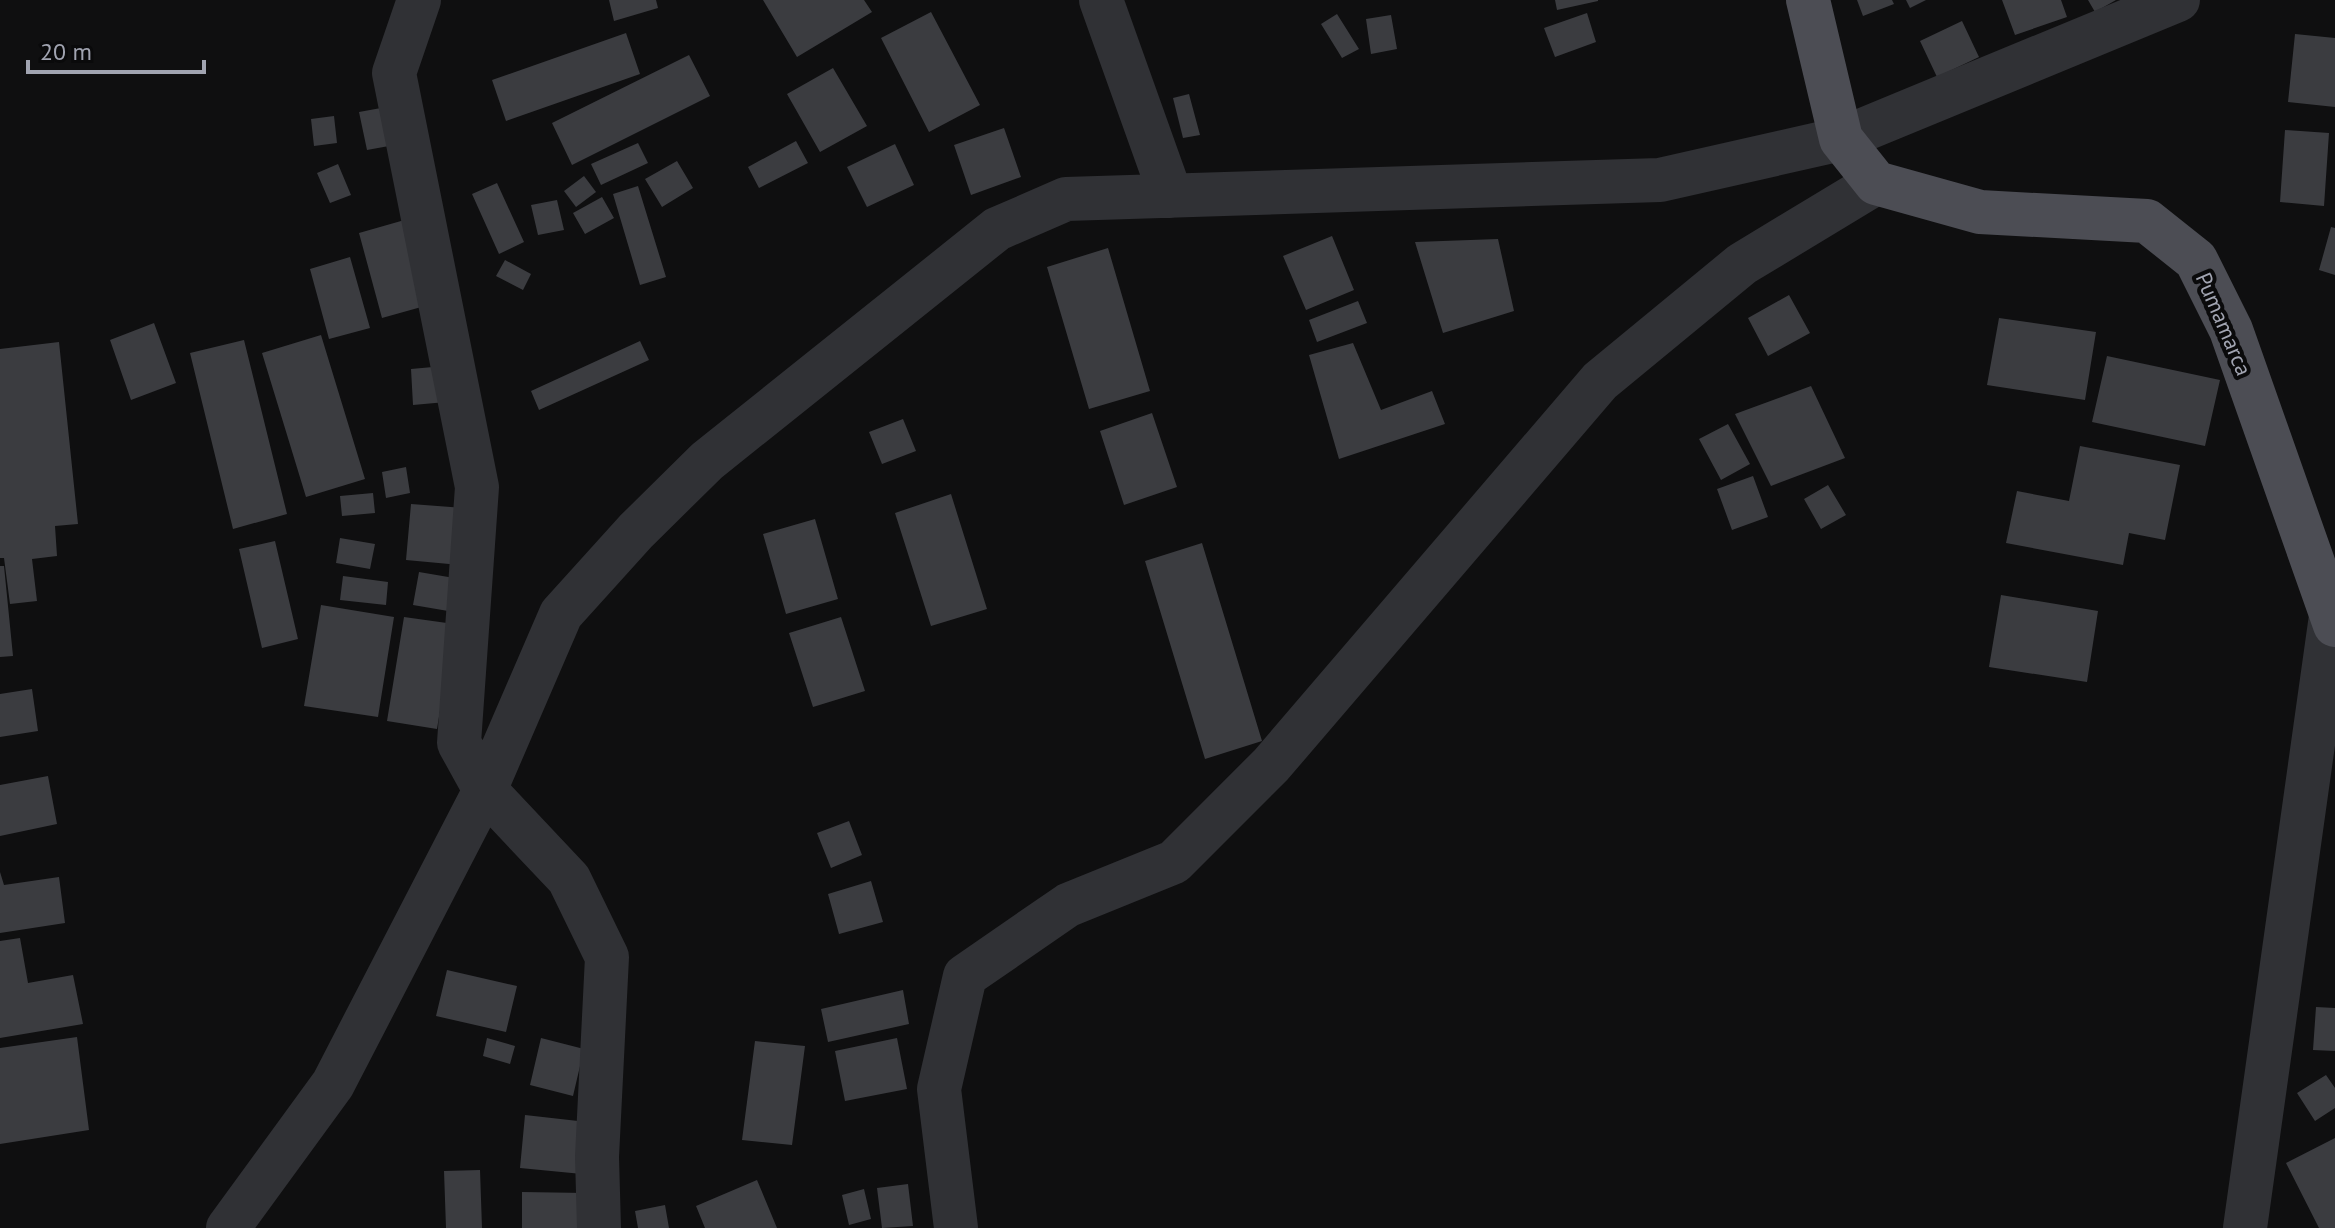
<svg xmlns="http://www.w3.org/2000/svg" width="2335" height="1228" font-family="'PT Sans',sans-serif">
<rect width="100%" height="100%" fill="#0f0f10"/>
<path fill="#3b3c40" d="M609,0H656L658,8L614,21Z
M763,0H864L872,12L797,57Z
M1555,0H1598V1L1557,10Z
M1857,0H1892L1894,4L1863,16Z
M1906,0H1926L1910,8Z
M2002,0H2061L2067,17L2015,35Z
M2088,0H2116L2095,12Z
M931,12L980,105L929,132L881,38Z
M1587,13L1596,42L1555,57L1544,28Z
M1337,14L1359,49L1342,58L1321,24Z
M1391,15L1397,49L1371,54L1366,19Z
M1962,21L1979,57L1937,77L1920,41Z
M626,33L640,74L506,121L492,80Z
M2295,34L2335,38V107L2288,102Z
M689,55L710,96L572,165L552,123Z
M833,68L867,126L820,152L787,94Z
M1189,94L1200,135L1183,138L1173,98Z
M381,108L389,146L367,150L359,112Z
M334,116L337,143L314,146L311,119Z
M1004,128L1021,177L971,195L954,145Z
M2285,130L2329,133L2324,206L2280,202Z
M796,141L808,163L759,188L748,167Z
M638,143L648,163L601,185L591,164Z
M895,144L914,185L867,207L847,167Z
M677,161L693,188L662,207L645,179Z
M338,164L351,195L330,203L317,173Z
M584,176L596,192L576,207L564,191Z
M497,183L524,242L499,254L472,194Z
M638,186L666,277L640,285L613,194Z
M602,197L614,218L585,234L573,213Z
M557,200L564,230L538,235L531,205Z
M408,219L432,304L382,318L359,233Z
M2331,227L2335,228V275L2319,270Z
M1332,236L1354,290L1306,310L1283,256Z
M1498,239L1514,311L1443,333L1415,242Z
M1108,248L1150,391L1089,409L1047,267Z
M350,257L370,328L329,339L310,269Z
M505,260L531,274L523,290L496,276Z
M1789,295L1810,333L1768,356L1748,318Z
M1358,301L1367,323L1317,342L1309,320Z
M1999,318L2096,332L2085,400L1987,385Z
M154,323L176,383L131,400L110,340Z
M321,335L365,479L306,497L262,353Z
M244,340L287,514L233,529L190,353Z
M640,341L649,360L539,410L531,391Z
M59,342L78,524L55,526L57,556L32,559L37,601L10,604L4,558H0V349Z
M1353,343L1381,410L1432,391L1445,424L1339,459L1309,355Z
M2107,356L2220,380L2205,446L2092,422Z
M444,366L446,402L413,405L411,369Z
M1811,386L1845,458L1771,486L1735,414Z
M1152,413L1177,487L1124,505L1100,431Z
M903,419L916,451L882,464L869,432Z
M1728,424L1750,464L1721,480L1699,439Z
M2080,446L2180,465L2165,540L2129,533L2123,565L2006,543L2017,491L2069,501Z
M406,467L410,493L386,498L382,472Z
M1753,476L1768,517L1732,530L1717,489Z
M1828,485L1846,515L1821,529L1804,499Z
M373,493L375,513L342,516L340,496Z
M951,494L987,609L931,626L895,513Z
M411,504L464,508L460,565L406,560Z
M815,519L838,599L786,614L763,534Z
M340,538L375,544L370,569L336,563Z
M275,541L298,639L262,648L239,549Z
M1202,543L1262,741L1205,759L1145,561Z
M0,566H4L13,656L0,657Z
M419,572L460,579L454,612L413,605Z
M343,576L388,582L386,605L340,600Z
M2001,595L2098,611L2087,682L1989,667Z
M321,605L394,617L378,717L304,706Z
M404,617L454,624L437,729L387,721Z
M841,617L865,691L813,707L789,633Z
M32,689L38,731L0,737V694Z
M48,776L57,824L0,836V785Z
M849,821L862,855L831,868L817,833Z
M0,872L4,885L59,877L65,923L0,933Z
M871,881L883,922L839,934L828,894Z
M20,938L28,983L73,975L83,1024L0,1038V941Z
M447,970L517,986L506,1032L436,1016Z
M903,990L909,1024L828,1042L821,1009Z
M2316,1007L2335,1008V1051L2313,1050Z
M77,1037L89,1130L0,1144V1048Z
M487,1038L515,1046L510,1064L483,1056Z
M541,1038L584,1049L573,1096L530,1085Z
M897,1038L907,1089L845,1101L835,1051Z
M755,1041L805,1046L792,1145L742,1140Z
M2326,1075L2335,1088V1108L2315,1121L2297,1093Z
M525,1115L587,1122L582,1174L520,1168Z
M2335,1138V1228H2319L2286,1163Z
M480,1170L482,1228H446L444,1171Z
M757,1180L777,1228H705L696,1206Z
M908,1184L913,1226L882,1228L877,1188Z
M864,1189L871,1219L849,1225L842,1195Z
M522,1192L586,1193V1228H522Z
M665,1205L669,1228H638L635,1211Z"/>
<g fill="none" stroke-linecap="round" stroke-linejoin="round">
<path stroke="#303135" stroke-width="44" d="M419,0L394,73L477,487L459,743L485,790L569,879L607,957L597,1157L599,1228
M1101,0L1171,196
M228,1228L333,1084L485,790L561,614L636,531L707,461L997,229L1066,199L1660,180L1841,139L2178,0
M956,1228L939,1089L965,976L1068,905L1174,862L1271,765L1600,381L1742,264L1876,183
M2245,1228L2331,616"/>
<path stroke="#4c4d54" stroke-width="44" d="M1808,0L1841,139L1876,183L1980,212L2147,221L2196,260L2231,330L2335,625"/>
</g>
<g text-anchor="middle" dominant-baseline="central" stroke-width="8" stroke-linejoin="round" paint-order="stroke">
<g font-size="22" fill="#a1a4b1" stroke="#0a0a0b">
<text transform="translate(2224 324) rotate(67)">Pumamarca</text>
</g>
</g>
<path d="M28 60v12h176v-12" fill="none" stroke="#a1a4b1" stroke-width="4"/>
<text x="40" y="60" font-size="24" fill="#a1a4b1" stroke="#0a0a0b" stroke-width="6" paint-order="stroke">20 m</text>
</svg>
